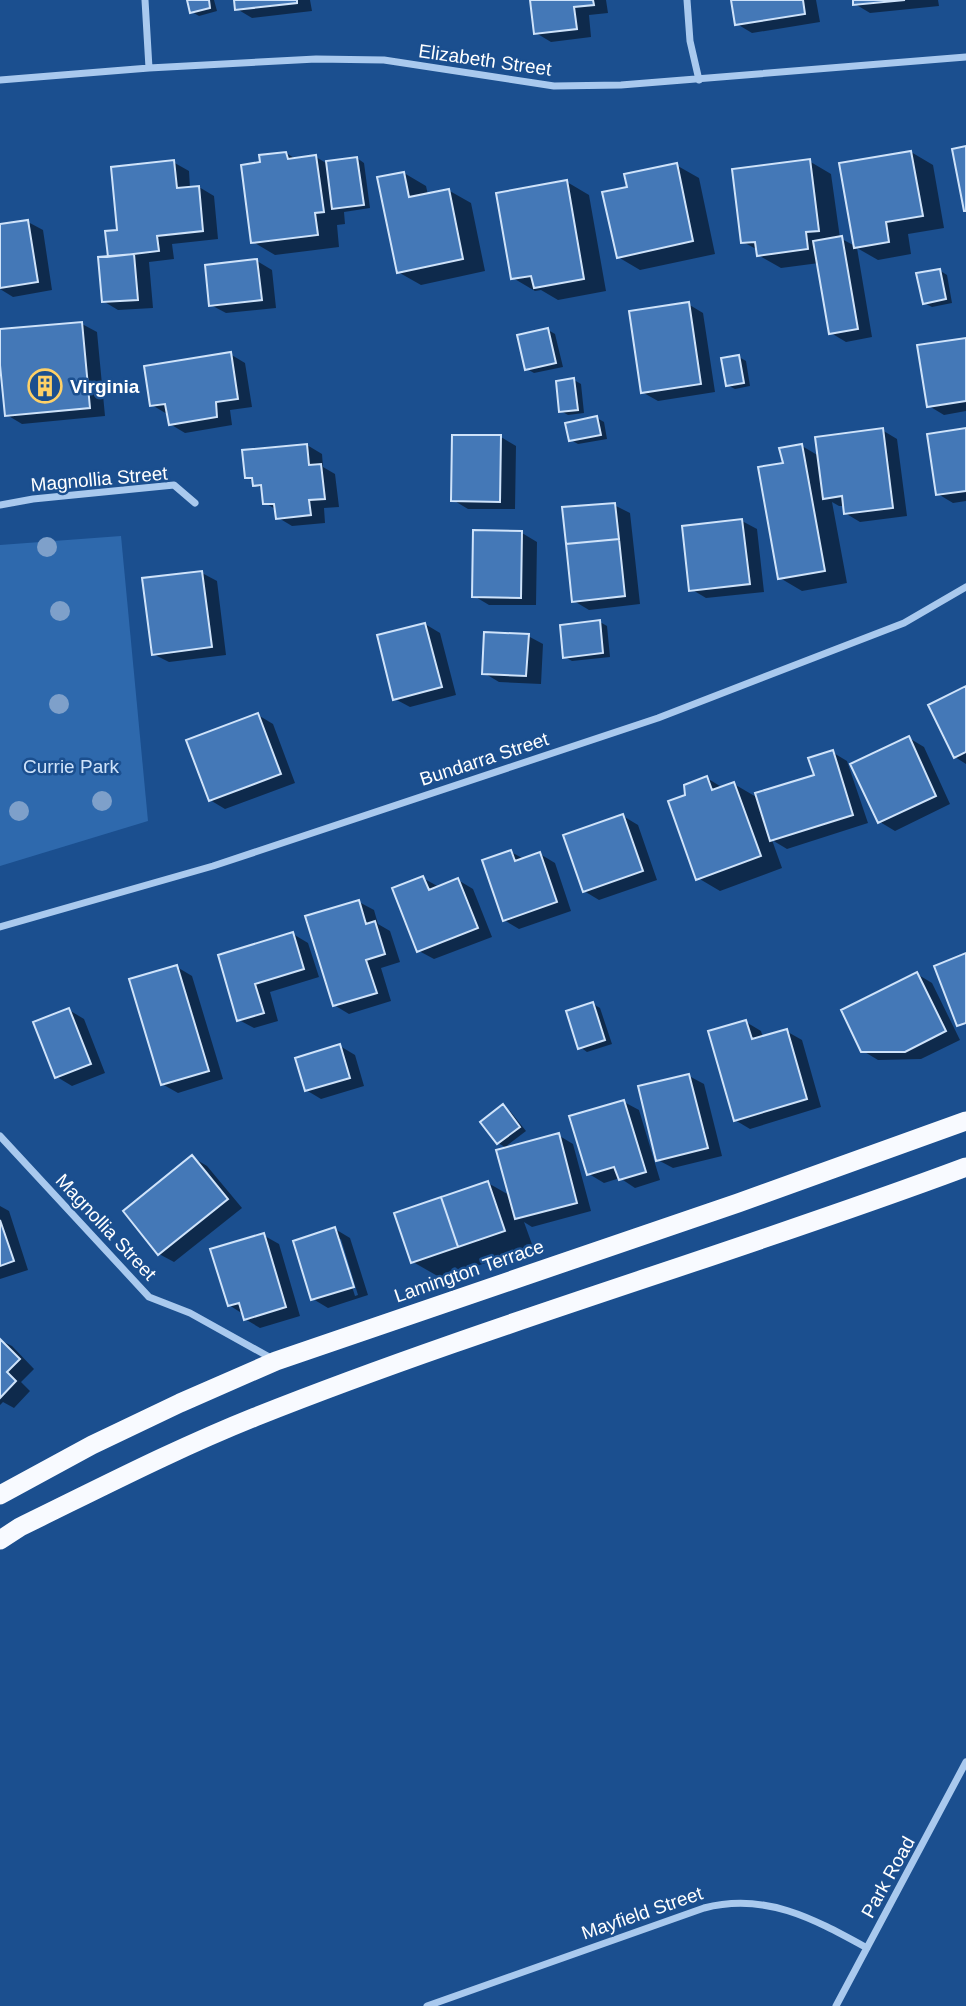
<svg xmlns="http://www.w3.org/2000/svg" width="966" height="2006" font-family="Helvetica,sans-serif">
<rect width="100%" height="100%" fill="#1b4f8f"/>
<path fill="#2e69ad" d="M121,536L148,821L0,866V545Z"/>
<path fill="#0007" fill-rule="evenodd" d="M189,0H214L217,11L199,16L192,12Z
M236,0H310L312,11L252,18L237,9Z
M532,0H606L608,13L589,15L591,37L551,42L536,33Z
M733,0H816L820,22L752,33L737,24Z
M854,0H938L939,6L870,13L855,4Z
M911,152L933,165L944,228L908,234L911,254L878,260L857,248L872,337L846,342L831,333L819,263L781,268L758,255V250L743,242L809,161L831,174L840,238L855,246Z
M286,153L296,159L316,157L326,163L357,158L364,163L370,208L344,212L345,224L337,225L339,247L275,255L253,242L262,164Z
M173,162L189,171L190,188L199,187L214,196L218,239L172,244L174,259L149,262L153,308L118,310L103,301L110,258L119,231Z
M676,165L699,178L715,254L640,270L618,257L629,188Z
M404,173L426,186L428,195L448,190L471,203L485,271L421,285L398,272Z
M567,182L589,195L606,291L558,300L541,290L535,291L513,278Z
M28,222L43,230L52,290L13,297L0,289V226Z
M257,261L272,270L276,308L226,313L211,305Z
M939,270L947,275L952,303L932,307L924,303Z
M688,304L703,313L715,392L658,401L642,392Z
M82,324L97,332L105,416L22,424L7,415L0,331Z
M548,330L555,334L563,367L534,373L527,369Z
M966,340V411L944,415L929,406Z
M230,354L245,363L252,407L230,410L232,425L185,433L170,424L167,414L152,405Z
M739,357L746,361L750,386L735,389L727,385Z
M574,380L581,384L584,413L568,415L561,411Z
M597,418L604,422L607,439L578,444L571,440Z
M966,429V501L953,503L938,494Z
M882,430L897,439L907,516L860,522L845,513L844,506H839L832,502L847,583L802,591L780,578L785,465L802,446L819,456Z
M501,437L516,446L515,509H468L453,500Z
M307,445L322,454L323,467L335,474L339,507L324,508L325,523L292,526L277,517V510L265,503L262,489L247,477Z
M614,505L630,513L640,604L589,610L574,601Z
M742,521L757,529L764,592L706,598L691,589Z
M522,533L537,542L536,605H489L474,596Z
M202,573L217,581L226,655L169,662L153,654Z
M600,622L607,626L610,657L572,661L565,657Z
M425,624L440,633L456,695L410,707L395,699Z
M528,636L543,644L541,684L499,682L484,673Z
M966,688V764L955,757Z
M258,715L273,724L295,783L225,809L210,800Z
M909,738L924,747L950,804L895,831L880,822Z
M832,752L847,761L868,823L787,849L772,840L782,868L720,891L698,878L687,796L707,778L723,788L734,784L758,798L816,776Z
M623,816L638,825L657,880L599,900L584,891Z
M511,852L524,859L540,854L555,863L571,911L519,929L504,920Z
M423,878L439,887L458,880L473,889L492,937L434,959L419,951Z
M359,902L374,910L378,924L390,931L400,962L381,968L391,1001L349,1014L334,1005Z
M293,934L308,943L319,977L270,992L278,1021L254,1028L239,1020L220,956Z
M177,967L192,976L223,1079L178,1093L162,1084Z
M917,974L932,983L960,1040L921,1059L878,1060L863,1051Z
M593,1004L600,1008L612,1044L587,1052L580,1047Z
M69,1010L84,1019L105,1073L72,1086L57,1077Z
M746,1022L761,1031L763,1038L786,1031L802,1040L821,1107L750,1129L735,1120Z
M340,1046L355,1055L364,1086L321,1099L306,1090Z
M689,1076L704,1084L722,1156L673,1168L658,1160Z
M624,1102L639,1110L660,1180L635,1188L620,1178L604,1183L589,1174Z
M503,1107L510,1111L526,1131L505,1147L498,1143Z
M558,1135L573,1144L591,1211L532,1227L524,1222L533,1247L441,1278L413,1262L488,1183L511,1196Z
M192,1157L207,1166L242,1208L174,1262L159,1254Z
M0,1206L9,1211L28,1270L0,1279Z
M335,1229L350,1238L368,1295L328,1308L313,1299ZM337,1239H341L358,1295L355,1296Z
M263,1235L279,1244L300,1316L260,1328L245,1319L243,1314L229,1305Z
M0,1340L12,1346L34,1369L21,1382L30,1391L14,1408L3,1402L0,1405Z"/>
<path fill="#4478b7" stroke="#cfe3fa" stroke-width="2" d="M187,0H209L210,8L190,13Z
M234,0H297V3L235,10Z
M530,0H593L594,5L574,7L577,29L534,34Z
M731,0H803L805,14L735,25Z
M853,0H905L853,5Z
M966,146V211H964L952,149Z
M911,151L923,216L886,222L889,242L854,248L839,163Z
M286,152L288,159L316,155L324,212L315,213L318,235L251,243L241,165L260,162L259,155Z
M357,157L364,205L332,209L326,161Z
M810,159L819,231L806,232L808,249L757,256L755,242L741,243L732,169Z
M174,160L177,188L199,186L203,231L157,236L159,251L108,257L105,231L117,230L111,167Z
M677,163L693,241L617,258L602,192L627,187L624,174Z
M404,172L409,197L449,189L463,259L397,273L377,177Z
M567,180L584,279L534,288L531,276L511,279L496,193Z
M28,220L38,282L0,288V224Z
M842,236L858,329L829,334L813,241Z
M134,254L138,300L102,302L98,257Z
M257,259L262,300L209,306L205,265Z
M940,269L946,299L923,304L916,273Z
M689,302L701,384L641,393L629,311Z
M82,322L90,408L5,416L0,365V329Z
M548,328L556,363L525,370L517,335Z
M966,338V401L927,407L917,345Z
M231,352L238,399L216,402L217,417L169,425L165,404L150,406L144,366Z
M739,355L744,383L726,386L721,358Z
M574,378L578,410L559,412L556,381Z
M597,416L601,435L569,441L565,423Z
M883,428L893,508L844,514L842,496L823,499L815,437Z
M966,428V491L936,495L927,434Z
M452,435H501L500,502L451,501Z
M307,444L309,465L321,464L325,499L309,500L311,515L276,519L274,504H263L261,485L253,486L252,478H245L242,450Z
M802,444L825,571L778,579L758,467L783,463L779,448Z
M615,503L619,539L566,544L562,507Z
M742,519L750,584L689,591L682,526Z
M473,530L522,531L521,598L472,597Z
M619,539L625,596L572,602L566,544Z
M202,571L212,647L152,655L142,578Z
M600,620L603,653L563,658L560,625Z
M425,623L442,687L393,700L377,635Z
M484,632L529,634L526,676L482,674Z
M966,686V752L954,758L928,705Z
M258,713L281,774L209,801L186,740Z
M909,736L936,796L878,823L850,764Z
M833,750L853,815L770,841L755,793L814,775L808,758Z
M707,776L712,790L734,782L761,856L696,880L668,801L685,795L684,785Z
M623,814L643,871L583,892L563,835Z
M511,850L515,861L540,852L557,902L503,921L482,860Z
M423,876L429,890L458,878L478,928L417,952L392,888Z
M359,900L366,924L375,921L385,954L366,960L377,993L333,1006L305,916Z
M293,932L304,969L255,984L264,1013L237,1021L218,955Z
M966,953V1023L957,1026L934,966Z
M177,965L209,1071L161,1085L129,979Z
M917,972L946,1031L905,1052H861L841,1010Z
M593,1002L605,1040L578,1049L566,1011Z
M69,1008L91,1064L55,1078L33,1022Z
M746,1020L752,1039L787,1029L807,1099L734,1121L708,1031Z
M340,1044L350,1078L305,1091L295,1058Z
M689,1074L708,1148L656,1161L638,1086Z
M624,1100L646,1172L619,1180L614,1167L587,1175L569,1116Z
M503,1104L520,1127L497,1144L480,1122Z
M559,1133L577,1203L515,1219L496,1150Z
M192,1155L228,1199L158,1255L123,1211Z
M488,1181L505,1231L458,1247L441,1197Z
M441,1197L458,1247L411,1263L394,1213Z
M0,1220L14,1261L0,1266Z
M335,1227L354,1287L311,1300L293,1241Z
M264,1233L286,1307L244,1320L239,1303L228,1306L210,1249Z
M0,1339L20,1359L7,1372L16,1381L0,1398Z"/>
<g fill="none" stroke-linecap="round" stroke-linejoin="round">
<path stroke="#a9c9ee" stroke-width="7" d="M145,0L149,68
M687,0L690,41L699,80
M0,80L149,68L316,59L384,60L554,86L621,85L966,57
M0,505L33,499L174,485L195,503
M0,927L213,866L658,718L904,623L966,587
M0,1136L149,1297L190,1313L271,1358
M427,2006L704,1908C766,1892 814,1919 867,1948
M836,2006L966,1762"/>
<path stroke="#f8faff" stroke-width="19" d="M0,1495L92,1445L180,1403L276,1361L738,1203L966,1121
M0,1540L20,1527C98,1489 175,1449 255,1417C489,1324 731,1255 966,1167"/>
</g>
<g fill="#7ea0ca">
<circle cx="47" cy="547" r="10"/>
<circle cx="60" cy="611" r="10"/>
<circle cx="59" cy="704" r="10"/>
<circle cx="102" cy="801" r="10"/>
<circle cx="19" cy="811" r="10"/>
</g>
<defs>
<symbol id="building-ring" viewBox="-11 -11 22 22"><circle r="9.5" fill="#1b4f8f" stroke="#ffd166" stroke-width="1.5"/><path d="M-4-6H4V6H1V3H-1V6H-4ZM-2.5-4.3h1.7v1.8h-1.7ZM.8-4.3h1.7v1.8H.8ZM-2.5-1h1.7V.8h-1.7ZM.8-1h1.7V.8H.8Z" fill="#ffd166"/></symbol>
</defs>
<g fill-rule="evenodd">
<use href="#building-ring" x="26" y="367" width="38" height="38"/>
</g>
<g text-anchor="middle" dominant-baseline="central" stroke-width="5" stroke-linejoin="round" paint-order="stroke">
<g font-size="19" fill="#fff" stroke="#1b4f8f">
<text transform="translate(485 60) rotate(8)">Elizabeth Street</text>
<text transform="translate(99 479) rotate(-5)">Magnollia Street</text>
<text transform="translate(484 759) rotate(-18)">Bundarra Street</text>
<text transform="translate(106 1227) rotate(47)">Magnollia Street</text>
<text transform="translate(469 1271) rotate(-19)">Lamington Terrace</text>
<text transform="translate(888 1877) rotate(-61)">Park Road</text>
<text transform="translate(642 1913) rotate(-19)">Mayfield Street</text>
</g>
<g font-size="19" font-weight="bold" fill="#fff" stroke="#1b4f8f" text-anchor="start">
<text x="70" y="386">Virginia</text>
</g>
<g font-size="19" fill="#cfe3fa" stroke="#1b4f8f">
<text x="71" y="766">Currie Park</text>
</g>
</g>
</svg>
